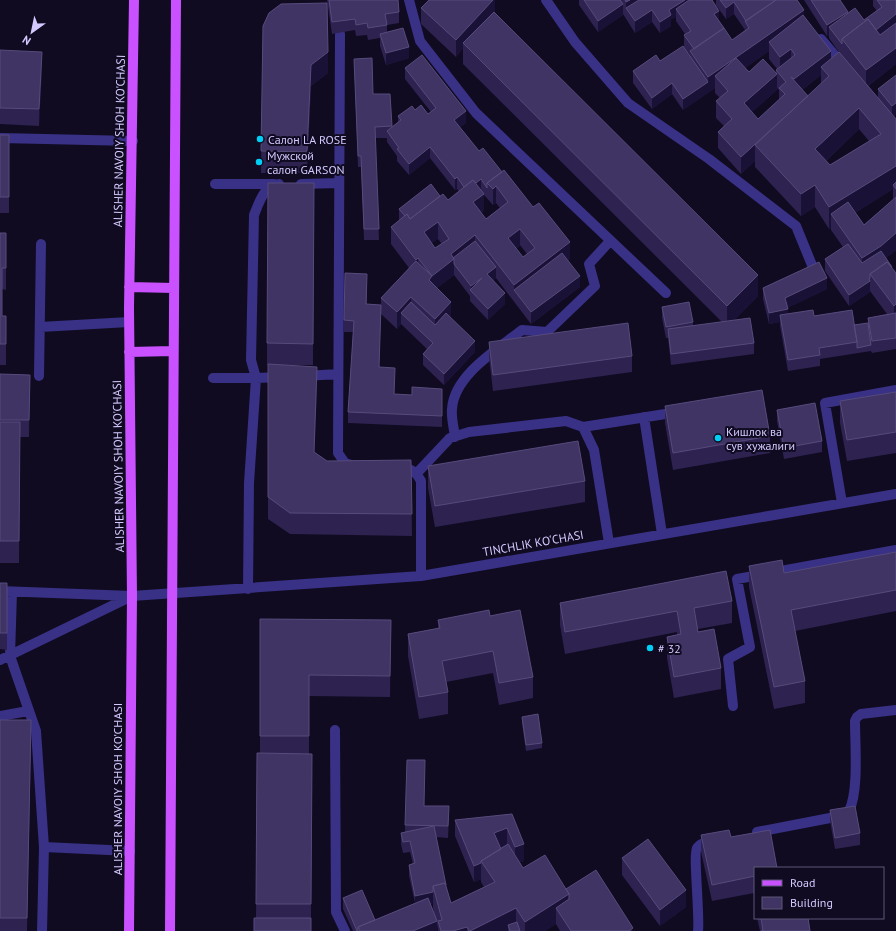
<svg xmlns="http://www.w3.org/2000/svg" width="896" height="931" font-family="'PT Sans',sans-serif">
<rect width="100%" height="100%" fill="#100b21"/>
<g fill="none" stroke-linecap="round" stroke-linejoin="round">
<path stroke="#393185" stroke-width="10" d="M409,0L420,41L476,113L666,293
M546,0L575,42L628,103L709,159L796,226L814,270
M340,34L338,453L345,463L354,466
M821,39L843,65
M0,138L133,141
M215,184H274
M279,184C264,185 259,203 254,215L251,360L256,378L281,377
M301,184L339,183
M40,327L129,322
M39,376L41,244
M305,376L338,374
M213,378H256L249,483L248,589
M644,417L662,534
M583,427L678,412
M455,437C454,428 451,418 452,409C454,375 498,349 522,330L547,332L595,286L589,264L610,241
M398,468C410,468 415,470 421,481V576
M417,473L450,438L469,432L566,421L583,427L594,450L609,543
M842,503L825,403L896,390
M0,591L132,596L421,576L896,494
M12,592L10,656L36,731L44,847L42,931
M0,660L130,597
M733,706L728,659L750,647L737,579L896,550
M0,716L28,711
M335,730L336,912L345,931
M757,832L830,818L849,811C859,791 855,745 855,721L857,717L861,714L896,710
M44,847L130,851
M698,931C700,917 693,853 697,848C701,842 708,842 714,841"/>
<path stroke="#c951ff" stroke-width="10" d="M129,287L174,288
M129,352L173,351
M129,931L132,596L129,308L134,0
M170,931L176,0"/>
</g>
<path fill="#2e2251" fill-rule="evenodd" d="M327,0H398L399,12V23L387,25V32L409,58L386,65L380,46V38L368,40L367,35L356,36L355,30L332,34Z
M495,0V13L758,296L734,320L754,343V354L671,365L668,338H666L662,318V307L693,322V326L722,322L463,64V48L456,57L421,24V8Z
M579,0H712L719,22L732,40L745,30L734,14L726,19L716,5V0H797L804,16L831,58L841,55L829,38V35L827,36L804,0H840L848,13L864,20L877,11L873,6V0H896V64L868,86L878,98V89L896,75V117V114L894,116L896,119V250L886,258L896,273V349L872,353L871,351L820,359V366L788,371L780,326V322L769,324L763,299V288L827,289L787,308L788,314L814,316L854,325L868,323V318L887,314L870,291V292L849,306L825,271V259L843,247L831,230V228L829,229L815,207L801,216L755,167V161L741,174L718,148V132L724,126L716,118V101L720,98L715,93V88L683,110L672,94L652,109L633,83V71L660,61L690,56V55L684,47V35L685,34L676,21V17L671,19V26L660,33L652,22L635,33L623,14V15L598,32L579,5ZM769,51V59L777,69L776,70V72H749L745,68ZM821,75V84L808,96L802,90ZM777,88L779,90V100L758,119L752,112L777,90ZM859,129L869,141L830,165L826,161ZM893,189V200L864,225L855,213Z
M263,26L328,73L311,86L307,173H261Z
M0,50L42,69L39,126L0,124Z
M354,59L373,94H390L392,127L398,122V116L415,110L428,114L431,112L405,79V68L466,123L460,127L479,151L570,258L568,260L580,287L531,324L496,278L493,280L505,304L488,320L470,301V296L454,275L437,288L451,318L475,352L444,385L423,365V354L427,349L401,324L397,329L381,314V298L409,268L391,244V227L399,221V209L440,196L448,200L459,191L457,189L455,190L430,158L409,175L397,161V156L387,142V138H375L379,240H364L361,167H358ZM484,195L493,205L496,203L500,208L486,219L481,213L484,210ZM438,239L442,244L435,248L431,243ZM520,245L527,254L523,257L516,249Z
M0,135H9V213H0Z
M314,183L313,365H276L317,388L314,452L327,461L411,460L412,536L290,534L268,519V365H267V343Z
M0,233H6V290L2,289V316H6V365H0Z
M367,285V304L381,316L379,367L395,379L394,395L442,400V427L348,423V412L353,332H344V320Z
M489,342L632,356V372L493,391L489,358Z
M0,374L30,375L29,437H20L19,563H0Z
M896,392V453L847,461L840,423V401Z
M665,406L770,436V453L673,470L665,423Z
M777,410L822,441V452L784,459L777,421Z
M428,466L585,481V502L435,527L428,488Z
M896,552V611L795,631L805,681V703L774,709L749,587V566L784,573Z
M0,583H7V650L0,649Z
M732,601V623L698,629V632L721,668V689L674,698L667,658V637L677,635V632L565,654L560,625V603Z
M490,616L533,677V698L499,705L493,673L446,682L448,692V714L419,719L408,656V634L438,628V620Z
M260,619L391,620L390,697L309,696V754H312L311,918H256L257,753H260Z
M522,717L542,743V748L526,751L522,723Z
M0,720L31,742L27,931H0Z
M424,806L449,817L448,838L436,837L446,885L451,903L484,887L481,882V879L474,882L455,836V820L512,814L524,861L520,862L523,868L566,889L633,931H560L556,924L545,931H438L437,924V931H353L343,909V898L375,920L415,903L409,876V865L413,864L410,852L403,853L401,844V833L405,832V825ZM433,903V908L434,913L430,904Z
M830,810L860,833V845L835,849L830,821Z
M701,835L731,837L755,868V904L754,893L712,901L701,852Z
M622,858L686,907L660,926L622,875Z
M757,918H808L810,931H760Z"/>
<path fill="#1a1136" d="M493,0H495V14L463,43V48L456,57V40Z
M630,0H657L626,8V2Z
M685,0H703L676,9V17L671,19V26L660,33V22L669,10Z
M734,2V14L726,19V8Z
M623,4V15L598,32V21Z
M652,10V22L635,33V21Z
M804,10V26L769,42V51L722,84L715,76V88L683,110V99L708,82V77Z
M719,11V22L714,14Z
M848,12V23L829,27V35L827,36V25Z
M896,14V25L873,43V32Z
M409,47V58L386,65V53Z
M896,48V64L866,87V70Z
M791,49V65L780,73V57Z
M831,51V67H821V75L794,96V79Z
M42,52V69L39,126V109Z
M328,52V73L311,86L307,173V152L311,65Z
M777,74V90L744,120V103Z
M672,83V94L652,109V98Z
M808,96L755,145V161L741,174V157Z
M896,103V114L892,118V106Z
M859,108V129L815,171V149Z
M466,111V123L454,131V120Z
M430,147V158L409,175V164Z
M896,166V187L893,185V189L838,224L831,214V228L829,229V207Z
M457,177V189L455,190V179Z
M481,179V190H467Z
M815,185V207L801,216V194Z
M496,186V203L493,205V189Z
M484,194V210L473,219V202Z
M438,222V239L424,248V232Z
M520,229V245L508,255V238Z
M896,233V250L881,262L862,275V258Z
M475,235V252L454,264V275L432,292V276L451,254Z
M570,242V258L520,297L514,290V285Z
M418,258V274L416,276V260Z
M496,267V278L487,285V274Z
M758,275V296L727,327V306Z
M432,276V293L429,280Z
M580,276V287L531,324V312Z
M482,278L471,291V286Z
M827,278V289L785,309V298Z
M870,278V292L849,306V295Z
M505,293V304L488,320V309Z
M411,297V314L401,313V324L397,329V312Z
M451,302V318L435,336V319Z
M896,304V320L894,323V306Z
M788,309V320L780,315V322L769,324V313Z
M475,341V352L444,385V374Z
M317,367V388L314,473V452Z
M31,720V742L27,931V918Z
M507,828V845L494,850V833Z
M524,844V861L515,864V847Z
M481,863V879L474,882V866Z
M686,890V907L660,926V910Z
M433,892V903L415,907V896Z
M569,894V916L556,908V924L545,931H525V922Z
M516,908V930L508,925V931H470Z
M437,921V931H413Z
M467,927V931H453Z"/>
<path fill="#3f3464" stroke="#574b7c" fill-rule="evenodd" d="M329,0H398L399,12L385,14L387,25L368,28L367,23L356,25L355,19L332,22Z
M429,0H493L456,40L421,8Z
M584,0H620L623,4L598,21Z
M625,0H630L626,2Z
M639,0H685L669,10L671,15L660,22L652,10L635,21L626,8Z
M689,0H712L719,11L714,14L724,28L694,49L684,35L691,31L676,9Z
M720,0H776L746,21L734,2L726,8Z
M776,0H797L804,10L708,77L690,51L724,28L732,40L749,28L745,21Z
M811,0H840L848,12L827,25Z
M877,0H896V14L876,30L868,19L842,39V44L829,27L855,8L864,20L882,7Z
M327,3L328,52L311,65L307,152L261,151L263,26L269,13L281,4Z
M494,12L758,275L727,306L463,43Z
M803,15L831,51L794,79L791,77L808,96L741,157L718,132L732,119L716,101L728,91L715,76L736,58L749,72L763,59L777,74L744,103L758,119L785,94L779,88L786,82L776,70L795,55L791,49L780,57L769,42Z
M868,19L880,35L896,23V48L866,70L842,39Z
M403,28L409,47L386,53L380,34Z
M683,46L708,82L683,99L672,83L652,98L633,71L656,55L660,61Z
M0,50L42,52L39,109L0,108Z
M839,52L896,119V166L829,207L815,185L801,194L755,145L829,76L821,67ZM859,108L881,134L830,165L815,149Z
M422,55L466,111L454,120L479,151L483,148L502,172L487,183V188L481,179L476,183L473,180L464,187L457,177L455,179L430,147L409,164L397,149L399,148L387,131L401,120L398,116L412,106L415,110L421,105L428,114L436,108L405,68Z
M372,58L373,94H390L392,126L375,127L379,229H364L361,156H358L354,59Z
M896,75V103L892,106L878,89Z
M0,135H9V197H0Z
M504,170L533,207L539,203L570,242L514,285L475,235L451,254L454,259L432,276L418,258L416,260L391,227L407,214L410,219L443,194L448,200L473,180L484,194L473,202L486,219L508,202L496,186L493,189L487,183ZM438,222L449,239L435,248L424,232ZM520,229L535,248L523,257L508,238Z
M896,182V189L893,185Z
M268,183H314L313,344L267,343Z
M431,184L440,196L410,219L407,214L405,216L399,209Z
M896,197V233L881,246L862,258L831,214L848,202L864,225Z
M0,233H6V268H2V316H6V344H0Z
M475,241L496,267L487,274L505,293L488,309L470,290L482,278L471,286L454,264V259L453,258Z
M848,244L862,263L881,251L892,267L887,262L870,274V278L869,279L870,281L849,295L825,259Z
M562,253L580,276L531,312L514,290Z
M416,261L432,276L429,280L451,302L435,319L411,297L397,312L381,298Z
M819,262L827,278L785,298L788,309L769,313L763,288Z
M887,262L896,273V304L894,306L870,274Z
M345,273L367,274L366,304L381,305L379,367L395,368L394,394L412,395V387L442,389V416L348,412L354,321L344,320Z
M411,302L435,325L446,313L475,341L444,374L423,354L433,343L401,313Z
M689,302L693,322L666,327L662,307Z
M813,310L814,316L852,310L857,342L819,348L820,355L788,360L780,315Z
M896,313V338L872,341L868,318Z
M750,318L754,343L671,354L668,329Z
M628,323L632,356L493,375L489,342Z
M868,323L871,345L857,348V342L854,325Z
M268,364L317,367L314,452L327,461L411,460L412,514L290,513L268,497Z
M0,374L30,375L29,420H0Z
M762,390L770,436L673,453L665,406Z
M896,392V432L847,440L840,401Z
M815,403L822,441L784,448L777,410Z
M0,422H20L19,541H0Z
M578,441L585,481L435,506L428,466Z
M896,552V590L791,610L805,681L774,687L749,566L782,560L784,573Z
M726,571L732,601L694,608L698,632L714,629L721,668L674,677L667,637L681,634L677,611L565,632L560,603Z
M0,583H7V633H0Z
M489,610L490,616L520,610L533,677L499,683L493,651L442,661L448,692L419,697L408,634L440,628L438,620Z
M260,619L391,620L390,676L309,675V736H260Z
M538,714L542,743L526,745L522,717Z
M0,720H31L27,918H0Z
M257,753L312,754L311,904H256Z
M407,760H425L424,806H449L448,826L405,825Z
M855,806L860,833L835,838L830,810Z
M512,814L524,844L515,847L507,828L494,833L501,849L481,861V863L474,866L455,820Z
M434,826L446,885L445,883L433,886V892L415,896L409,865L415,863L410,841L403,842L401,833Z
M729,830L731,837L770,830L777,868H755V876L712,885L701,835Z
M648,839L686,890L660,910L622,858Z
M508,844L523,868L545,855L569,894L525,922L516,908L470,931H469L467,927L453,931H441L438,921L442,920L433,886L445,883L451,903L495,882L481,861Z
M596,870L633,928L629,931H571L556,908L569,899V894L566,889Z
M362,890L375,920L358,927V931H357L343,898Z
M428,898L437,921L413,931H360L358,927Z
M254,918H311V931H254Z
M761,918H808L810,931H761H763Z
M517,922L520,931H510L508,925Z"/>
<g fill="#00cef5" stroke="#100b21" stroke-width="1.5">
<circle cx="260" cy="139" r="4"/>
<circle cx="259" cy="162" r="4"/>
<circle cx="718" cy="438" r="4"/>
<circle cx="650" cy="648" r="4"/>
</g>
<g text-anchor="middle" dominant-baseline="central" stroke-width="4" stroke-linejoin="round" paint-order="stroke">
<g font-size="12" fill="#d4caff" stroke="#100b21" text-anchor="start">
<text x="268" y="139">Салон LA ROSE</text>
<text x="267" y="155">Мужской<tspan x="267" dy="14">салон GARSON</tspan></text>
<text x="726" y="431">Кишлок ва<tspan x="726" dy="14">сув хужалиги</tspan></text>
<text x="658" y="648"># 32</text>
</g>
<g font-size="12" fill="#d4caff" stroke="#100b21">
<text transform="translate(119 141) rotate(-89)">ALISHER NAVOIY SHOH KO'CHASI</text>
<text transform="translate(118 466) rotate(-91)">ALISHER NAVOIY SHOH KO'CHASI</text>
<text transform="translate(533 543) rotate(-10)">TINCHLIK KО‘CHASI</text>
<text transform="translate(117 789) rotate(-90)">ALISHER NAVOIY SHOH KO'CHASI</text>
</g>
</g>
<rect x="754" y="867" width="130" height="52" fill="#100b21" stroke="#5e577a"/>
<rect x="762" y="880" width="20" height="6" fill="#c951ff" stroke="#5e577a"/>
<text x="790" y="887" font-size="12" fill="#d4caff">Road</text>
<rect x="762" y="897" width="20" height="12" fill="#3f3464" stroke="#5e577a"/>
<text x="790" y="907" font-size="12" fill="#d4caff">Building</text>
<g transform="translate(32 32) rotate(213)" stroke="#100b21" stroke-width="3" paint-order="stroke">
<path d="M0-3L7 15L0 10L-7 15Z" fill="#d4caff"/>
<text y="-6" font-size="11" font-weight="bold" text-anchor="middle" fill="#d4caff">N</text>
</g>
</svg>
